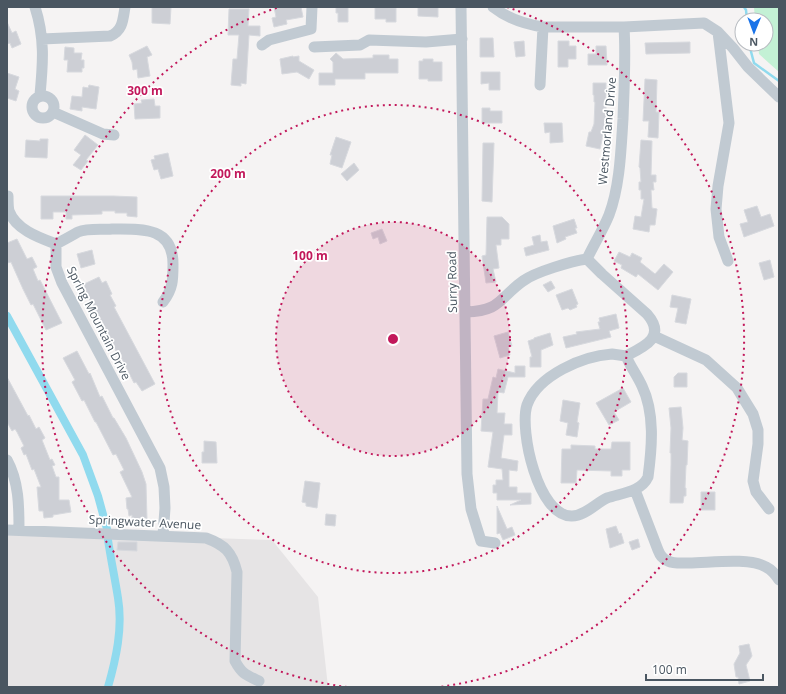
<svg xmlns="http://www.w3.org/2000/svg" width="786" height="694" font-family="'Open Sans',sans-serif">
<rect width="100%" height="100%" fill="#f5f3f3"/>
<path fill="#e6e4e5" d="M7,531L272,540L318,597L328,687H7Z"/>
<path fill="#c3f1d5" d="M754,7H779V72L759,54L758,44H766V20H755Z"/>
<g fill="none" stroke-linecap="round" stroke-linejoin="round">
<path stroke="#90daee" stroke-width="2.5" d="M744,7L746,10L747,20
M749,44L754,63L779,81"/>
<path stroke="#90daee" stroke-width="8" d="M7,316L83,455L98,496L107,529
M108,540C111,560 115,579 118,598C123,628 116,659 108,687"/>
</g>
<path fill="#cdcfd5" stroke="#d7d9de" d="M152,7H171L170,24L152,23Z
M274,7H301L303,17L286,20L287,24L274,27L272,18L276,17Z
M336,7H348V22H338V13H336Z
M375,7L396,8V22H386V19H375Z
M418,7H438V17L418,16Z
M229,9H249L248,26H260V36L249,35L246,84L241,83V86L231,85L233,59H237L239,35H228Z
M7,22L12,33L16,31L21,44L12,48L10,43L7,44Z
M480,38H493L494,57H480Z
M524,41L525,56L516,57L514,42Z
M558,41H569V46H576V59H568V67H558Z
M690,42V53L646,54L645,43Z
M147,46L152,55L147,57L150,76L138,78L137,69L133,70L132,62L129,55Z
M596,46H606L607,65H588V54H596Z
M65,47L74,48V53H82L81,60H84V68H82V72H67L68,60H64Z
M336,53L343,59L373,58V55H389V59H398V73H365V79H335V85H319V73H333V62L330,59Z
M293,56V57L299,56V61L314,70L309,79L297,72L282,74L280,59Z
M423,59H433V62H442V81H428V79H419V61H423Z
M481,72H500V90H489V83L481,84Z
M7,73L19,77L15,89L19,91L16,101L7,98Z
M645,79L657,80L656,112H659L658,138L648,137L649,121H643Z
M593,83H606V121L600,149L586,146L589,132H591L594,124L595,102H594V95H593Z
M89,85L99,87L96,109L82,107V111L70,109L72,96L82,97L83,87L88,88Z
M154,99L155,106H160V118L135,119L134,104L142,103L141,100Z
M482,108H490V111H502V123H482Z
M544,123H562L563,142L550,143V132L545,133Z
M85,135L98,145L86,160L88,161L81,170L73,165L81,155L74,150Z
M336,137L351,142L342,168L330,164L332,155H330Z
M40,139H48L47,158L25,157L26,140L40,141Z
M641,140L652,141L651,175H656V182H653L654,190H651L652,208L657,209L655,225H650L649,232L633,229L635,216L641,217L644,199H641V190H639V182H641L640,168L639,167Z
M483,143H494L492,202L482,201Z
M168,153L173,176L161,179L158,169L154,170L151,160L155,159L154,156Z
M354,163L359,170L347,181L341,174Z
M41,196H113L137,197V217L127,216V213H115V211H102V214L72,215V219H66V212H53V219H41Z
M757,206L761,217L770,214L774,226L744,237L740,224L748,222L744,210Z
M487,217H502L509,224V239H501V245H496L499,268L493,269L496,282L486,283L482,256L486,255Z
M574,219L577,228H575L577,233L565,237L566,239L557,243L553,226Z
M382,229L387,241L380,244L378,237L373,239L371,233Z
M540,235L541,242L547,241L549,250L526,256L524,248L534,245L532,237Z
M17,239L27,259L32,257L37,267L33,269L38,281L40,280L62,323L46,330L33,304L31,305L23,289L11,262L7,263V243Z
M92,250L95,264L81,268L77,254Z
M619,252L630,257L632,253L642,258L640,262L655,274L664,264L673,272L658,290L638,274L636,277L621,268L622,265L614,261Z
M770,260L774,277L764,280L759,263Z
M99,277L102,283L106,281L112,294L110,295L116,306L114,307L155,384L142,391L136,382L134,383L120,355H118L112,343L111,344L105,334L107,333L93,308L82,285Z
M551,281L555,288L548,292L543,285Z
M572,289L578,304L576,305L577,307L570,310L568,308L562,310L556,295Z
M672,295L691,299L686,324L675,322L678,308L670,307Z
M616,314L619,328L609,331L611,337L566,348L563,337L577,334L576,332L600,329L598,322H600L599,318Z
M508,332L512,346L508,347L510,355L500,358L494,336Z
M550,333L553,345L541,350V367H530V357H532L528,341L534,339V338Z
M77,351L89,374L90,373L100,397L102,396L113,418H114L126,438L142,472L146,484L147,519H132V515L129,516L128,509H127L126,498L132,497L120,472L124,470L116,454L113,455L96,422H95L84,400L82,401L72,382L75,380L63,358Z
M515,366H525V377H508L504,393L498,392L497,413H505L504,424H512V435H504L501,458L518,461L517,471L509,470V487H517V493H531V504L510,505L521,500H497V493H493V485H496V480H503L502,469L488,467L493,432L481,431L483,399H488L493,377L496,378L498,369L515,373Z
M678,373H687V387H674V377Z
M7,377L28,416L29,415L36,429L39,427L45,438L42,440L50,460L52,459L55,465L52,466L56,477H59V500H69L71,512L53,515V517L44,518L43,511H39L37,487H41L34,469L32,470L26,454L24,455L21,448L24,446L17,432L15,429L12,431L7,422Z
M623,388L631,402L614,412L619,420L609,425L596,403Z
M563,400L580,403L577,422L579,423L577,437L566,435L568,423L560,421Z
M681,407L683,428L682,440L688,441L687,465H686L685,488H686V496H684L683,503H670L671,465V453H670L671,428L669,408Z
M204,441L216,442L217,463H202V452H204Z
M612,442H630V470H622V476H611V471L577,470L576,483H561L562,449H571V445L595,446V449H611Z
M305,481L320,483L317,508L306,506V503L302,502Z
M701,492H715V510H701Z
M497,506L507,529L512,527L515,535L503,540L500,533L497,534Z
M326,514L336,515L335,526L325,525Z
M616,526L619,534L621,533L624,543L610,548L606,529Z
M638,539L640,547L632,550L629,542Z
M118,542H137V551L117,550Z
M749,644L752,656L746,665L750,681L739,684L738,677H736L734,664L740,653L739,646Z"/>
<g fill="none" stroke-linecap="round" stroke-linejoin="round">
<path stroke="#c1cad2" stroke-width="11" d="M35,7C45,38 43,63 40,95
M461,7L467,474L471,509L481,541L495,543
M493,7C508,19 524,24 543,27H624L704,23L718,32L733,48L748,67L779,97
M718,32L729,123L718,186L716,209L719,237L728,261
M42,39L110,36C123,31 123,19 125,7
M262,45L269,40L311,29L312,7
M314,47L360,45L369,40L426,42L462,39
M540,85L543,27
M32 107a11 11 0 1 1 22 0a11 11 0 1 1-22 0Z
M53,112L103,134L114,135
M8,196C8,201 8,207 9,211C16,230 40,238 56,244
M587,259C594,244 603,230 609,215C620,186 621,149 623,119C624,88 626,58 624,27
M587,259L602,274L647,314C667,337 644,347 626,356
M466,312C501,311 499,298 523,281C535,272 572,261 587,259
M654,336L706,360L737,388L753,414L758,430V444L753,481L756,492L769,509
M612,354L626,356C630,366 637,375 642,386C655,413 652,447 648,477C641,492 622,493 607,498C596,503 585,516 572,516C538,517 519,430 527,405C538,375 583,356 612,354Z
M7,460C19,482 19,506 19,530
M635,490L658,550C660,555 662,559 668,561C674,564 683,563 689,563C709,563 749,557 766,567C772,570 776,575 779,580
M7,530L206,538C225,545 232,552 237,572L235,661C242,674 246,675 259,681
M163,536L165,508L164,487L160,468L62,283L56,267V244C64,240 71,236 78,232C88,228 101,230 112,229C140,229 173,226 173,264C173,280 173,289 163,302"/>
</g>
<circle cx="393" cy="339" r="117" fill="#c2185b" fill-opacity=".12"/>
<g fill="none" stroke="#c2185b" stroke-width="2" stroke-dasharray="2 4">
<circle cx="393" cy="339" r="117"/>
<circle cx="393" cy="339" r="234"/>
<path d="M347 687A351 351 0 0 1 279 7M507 7A351 351 0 0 1 439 687"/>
</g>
<g text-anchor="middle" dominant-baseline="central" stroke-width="3.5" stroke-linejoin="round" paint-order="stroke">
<g font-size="12" fill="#4a5661" stroke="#fff">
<text transform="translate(607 131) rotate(-85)">Westmorland Drive</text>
<text transform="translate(452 282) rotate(-91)">Surry Road</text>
<text transform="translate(99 323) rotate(63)">Spring Mountain Drive</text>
<text transform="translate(145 522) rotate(3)">Springwater Avenue</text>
</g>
</g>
<circle cx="393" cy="339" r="6" fill="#c2185b" stroke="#fff" stroke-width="2"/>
<g font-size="12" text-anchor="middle" font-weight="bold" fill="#c2185b" stroke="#fff" stroke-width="3.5" stroke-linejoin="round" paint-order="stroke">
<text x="145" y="95">300 m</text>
<text x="228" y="178">200 m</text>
<text x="310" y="260">100 m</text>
</g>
<rect width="786" height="694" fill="none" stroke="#4a5661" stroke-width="16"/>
<g transform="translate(754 32) rotate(181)"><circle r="19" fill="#ffffff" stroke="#b7bbc0"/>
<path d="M0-3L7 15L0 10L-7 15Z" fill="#1a73e8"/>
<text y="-6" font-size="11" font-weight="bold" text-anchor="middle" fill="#4a5661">N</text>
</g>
<path d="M646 674v6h117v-6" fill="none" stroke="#4a5661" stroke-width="2"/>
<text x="652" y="674" font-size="12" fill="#4a5661" stroke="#ffffff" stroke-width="3" paint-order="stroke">100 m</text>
</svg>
